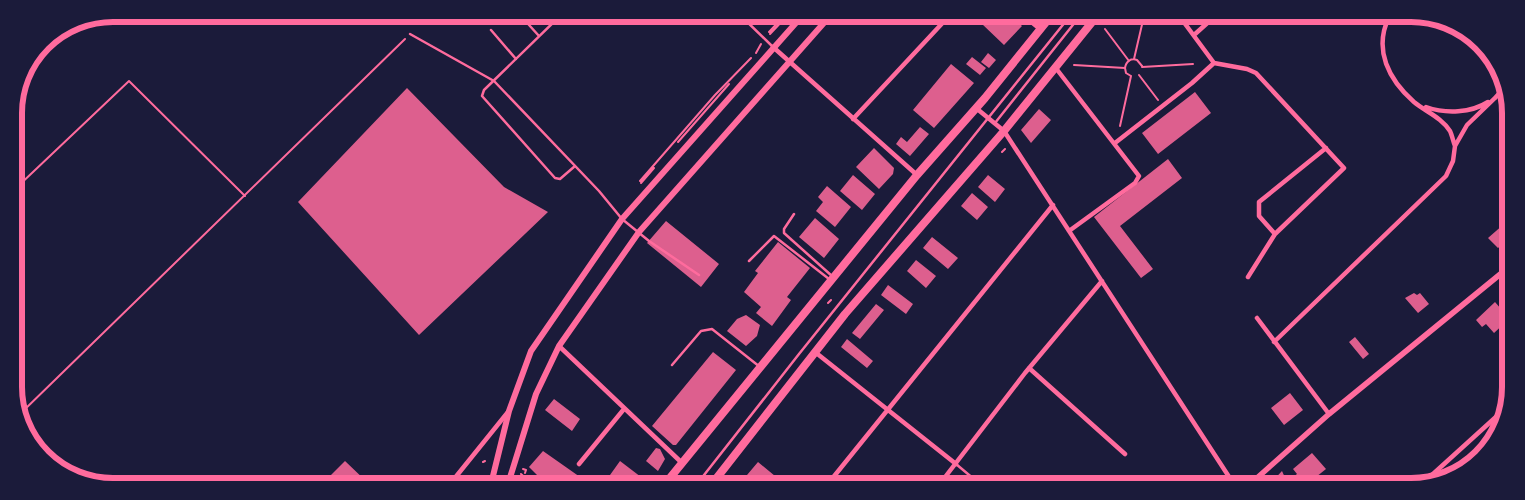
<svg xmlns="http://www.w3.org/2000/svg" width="1525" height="500" font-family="'Zilla Slab',serif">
<rect width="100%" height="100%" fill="#1b1b3a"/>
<path fill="#dd5f8e" d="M990,16H1012L1022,26L1004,45L982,24Z
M988,53L996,60L989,68L981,62Z
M972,57L986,68L980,75L966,64Z
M951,64L974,83L934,128L913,110Z
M407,88L504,187L548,212L419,335L298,202Z
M1195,92L1211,113L1158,154L1142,133Z
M1039,109L1051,120L1031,143L1021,130Z
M920,127L929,134L910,156L896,144L901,137L907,142Z
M874,148L894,168L893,174L879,189L856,167Z
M1168,159L1182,178L1120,226L1153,269L1141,278L1094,217Z
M853,175L875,194L862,210L840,191Z
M988,175L1005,189L995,202L978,187Z
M827,186L851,207L835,227L816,211L823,202L818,197Z
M972,193L988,207L977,220L961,206Z
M815,218L839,239L824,258L799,237Z
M666,221L719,264L701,287L647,243Z
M1504,224L1509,230V239L1498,248L1488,238Z
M932,237L958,258L948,269L923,248Z
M778,242L810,268L787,297L791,300L772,326L756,313L761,307L744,292L758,273L755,271Z
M916,260L936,276L926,288L907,271Z
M888,285L913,304L906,314L881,295Z
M1414,293L1417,295L1420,293L1429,304L1418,313L1405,298Z
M1495,302L1508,317V320L1494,333L1486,324L1482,327L1476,320Z
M876,304L884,310L860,339L852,333Z
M746,315L760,325L757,336L746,346L727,331L737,319Z
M1355,337L1369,354L1363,359L1349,342Z
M847,339L873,361L867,368L841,347Z
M713,352L736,370L676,445H673L652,426Z
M1290,393L1303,410L1284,425L1271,408Z
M554,399L580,419L572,431L545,410Z
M656,448L660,449L665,459L658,471L646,461Z
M543,451L590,484H546L529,467Z
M1312,453L1326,469L1306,485L1303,482L1299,485L1293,477L1297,474L1293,469Z
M345,461L368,483H323Z
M620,461L641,477L636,484H623L610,475Z
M758,462L775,476L768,484H759L747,475Z
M1282,471L1287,482L1283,486H1268Z
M1142,476L1151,485H1133Z"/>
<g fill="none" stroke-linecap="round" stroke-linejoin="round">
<path stroke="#ff6b9d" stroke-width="2" d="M1105,29L1129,61
M769,32L784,16
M770,34L787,16
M756,53L761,44
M1134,59L1144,16
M1074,65L1125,68
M1142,67L1193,64
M1125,68C1126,61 1131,58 1137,60L1142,66
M1125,68L1126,73L1131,76
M1139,75L1158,100
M1120,126L1131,76
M678,142L729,84
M1002,152L1005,149
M640,181L715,95L751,58
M641,183L654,168
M14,190L129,81L245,196
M828,303L831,300
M20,414L405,39
M483,462L485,461
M523,469L526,470L525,473
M521,474L532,484
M522,484L523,483"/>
<path stroke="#ff6b9d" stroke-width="2.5" d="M520,15L539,36
M561,15L484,90L482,96L555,178L560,179L575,166
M740,15L772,46
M491,30L516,59
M410,34L494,81L599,191L622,219L649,241L699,275
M995,123L1080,16
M794,214L784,229V233L832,276
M749,261L774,236L829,279
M672,365L701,331L712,329L760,367
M956,464L981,485
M697,484L799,354L1070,16"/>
<path stroke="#ff6b9d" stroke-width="4.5" d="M1024,16L1040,29
M1180,17L1214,63L1247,69L1256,73L1344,168L1275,234L1248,277
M1389,17C1373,50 1389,80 1414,102C1426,112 1441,117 1450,131C1452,135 1453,141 1455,146
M1194,35L1214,17
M773,47L917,175
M1055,67L1139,176L1135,183L1069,231
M1495,98L1506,86
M1426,107C1446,114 1471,113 1488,102
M976,108L1004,131L1235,486
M853,119L949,16
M1115,143L1192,83L1214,63
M1275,234L1259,216V202L1326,148
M1257,318L1329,414
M1274,342L1446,176L1453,161L1455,146L1467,125L1497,96
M559,346L681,462
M815,352L956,464
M1029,368L1125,454
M579,464L624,409
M450,484L508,412
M1422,484L1508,406
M827,485L1053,205
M939,485L1025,373L1102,281"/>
<path stroke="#ff6b9d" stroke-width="5.5" d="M1248,486L1329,414L1509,267"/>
<path stroke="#ff6b9d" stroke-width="6" d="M491,484L509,411L531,351L622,219L802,16
M508,484L536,394L559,346L639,232L830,16"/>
<path stroke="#ff6b9d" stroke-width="8" d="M665,484L917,175L985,98L1051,16
M712,484L845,314L1004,131L1097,16"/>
</g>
<path d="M0 0H1525V500H0ZM113 22H1411A91 91 0 0 1 1502 113V387A91 91 0 0 1 1411 478H113A91 91 0 0 1 22 387V113A91 91 0 0 1 113 22Z" fill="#1b1b3a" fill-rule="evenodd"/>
<path fill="none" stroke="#ff6b9d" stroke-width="6" d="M113 22H1411A91 91 0 0 1 1502 113V387A91 91 0 0 1 1411 478H113A91 91 0 0 1 22 387V113A91 91 0 0 1 113 22Z"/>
</svg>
